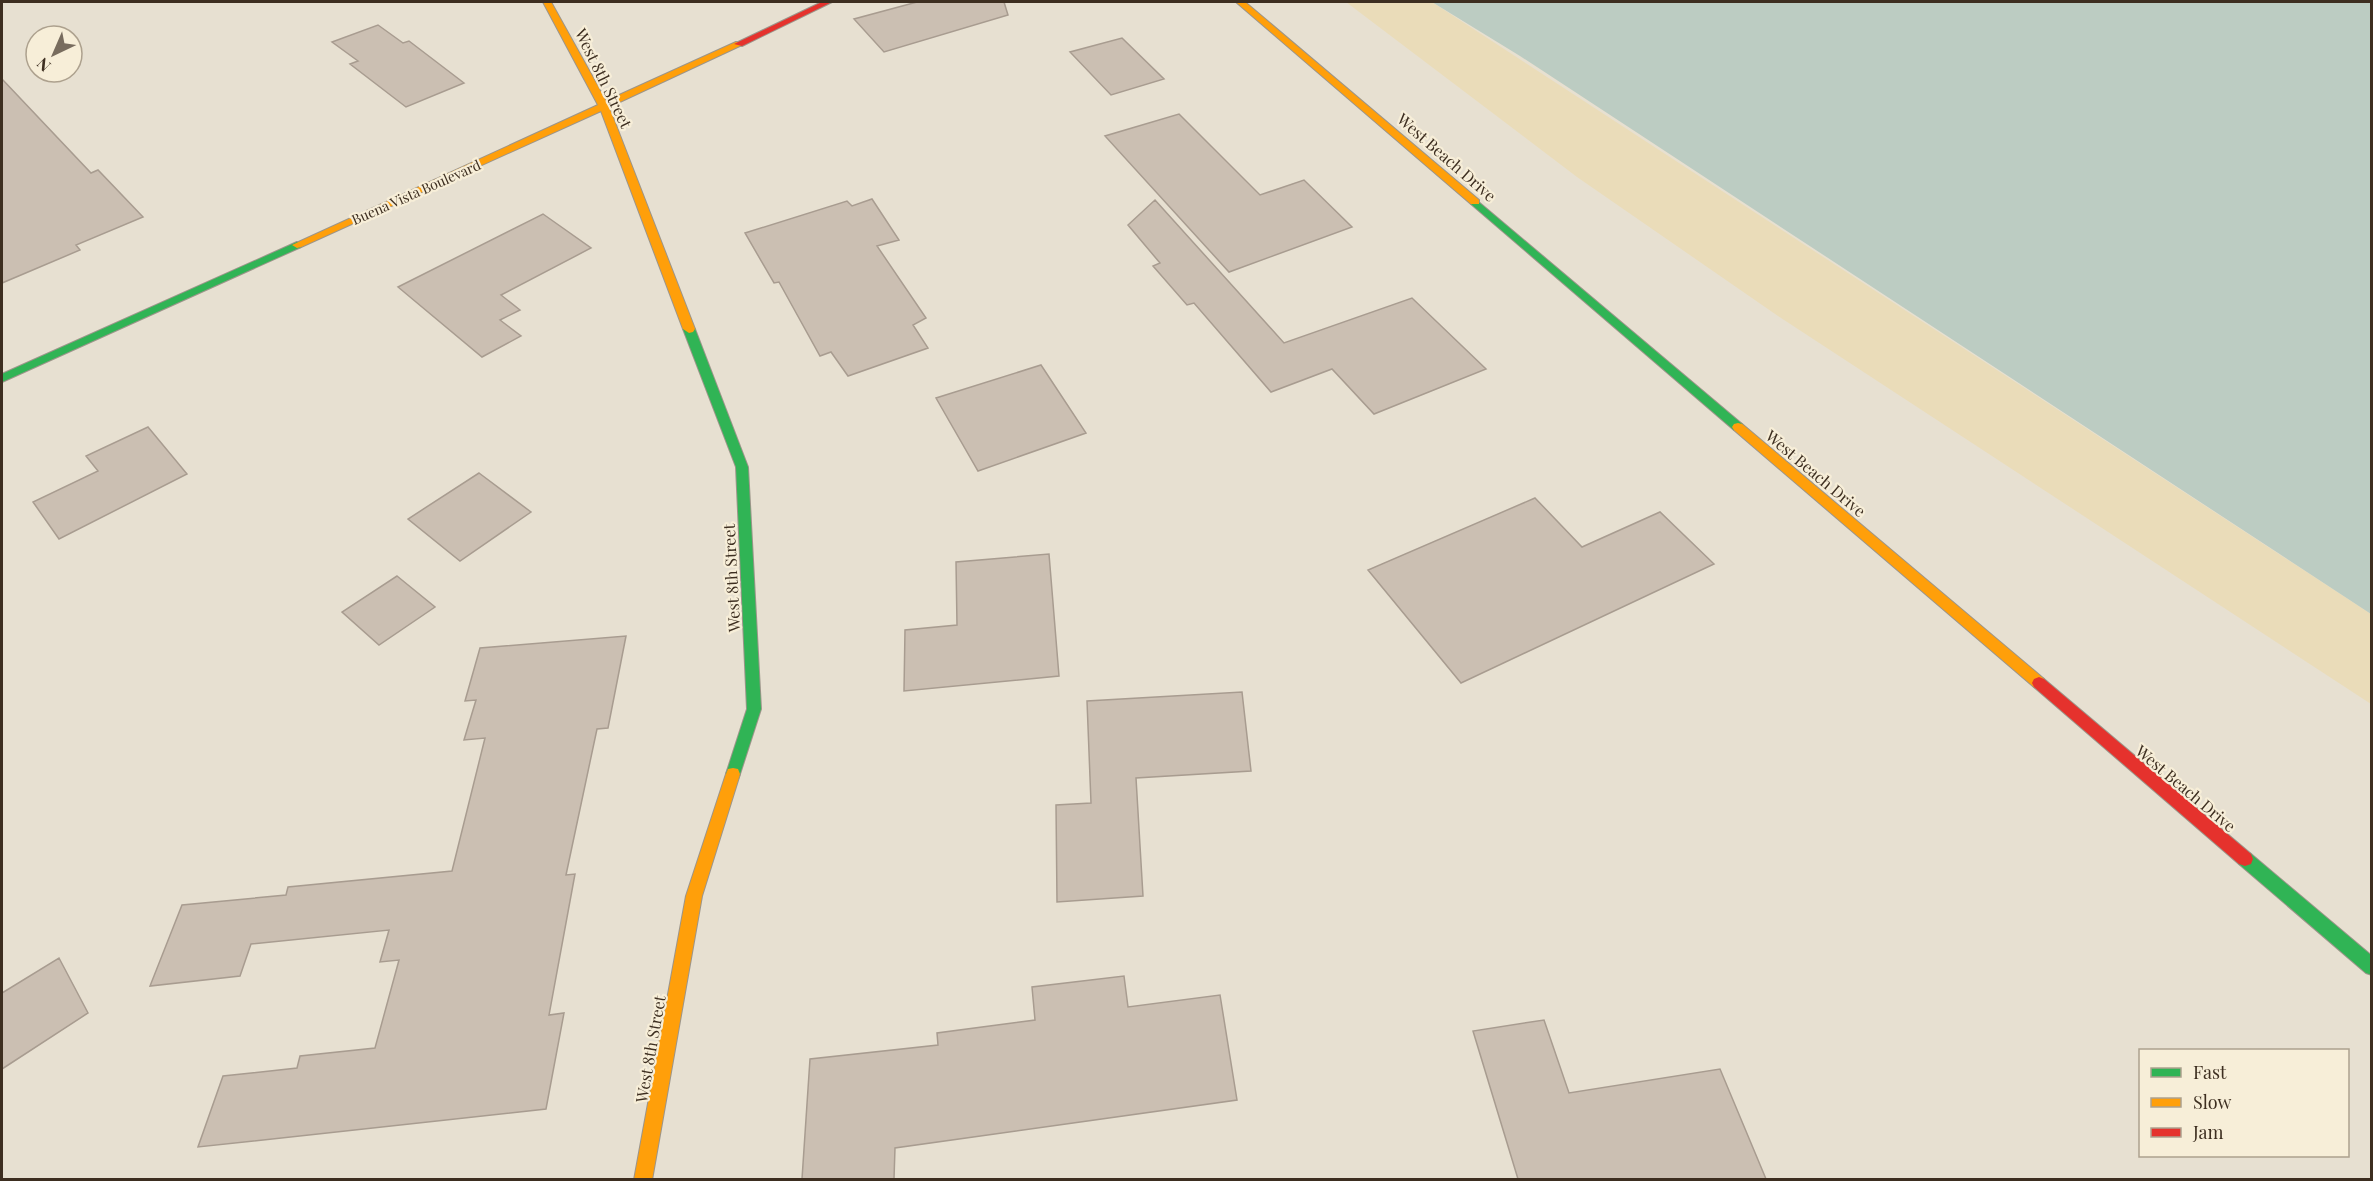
<svg xmlns="http://www.w3.org/2000/svg" width="2373" height="1181" font-family="'Playfair Display',serif">
<rect width="100%" height="100%" fill="#e7e0d1"/>
<path fill="#eadcb9" d="M1346,2H1432L2371,614V704L1778,316L1577,177Z"/>
<path fill="#bcccc2" d="M1432,2H2371V614L1520,56Z"/>
<path fill="#cbbfb2" stroke="#a89c90" stroke-width="1.5" d="M917,2H1004L1008,15L884,52L854,19Z
M378,25L403,43L409,41L464,83L406,107L350,64L358,61L332,42Z
M1122,38L1164,79L1111,95L1070,52Z
M2,79L91,173L98,170L143,217L76,245L80,250L2,283Z
M1179,114L1260,195L1304,180L1352,227L1229,272L1105,136Z
M872,199L899,240L877,246L926,318L913,325L928,348L848,376L831,352L820,356L779,282L774,283L745,233L847,201L852,206Z
M1155,200L1284,343L1412,298L1486,369L1374,414L1332,369L1271,392L1194,303L1187,305L1153,266L1160,263L1128,225Z
M543,214L591,248L501,295L520,310L500,320L521,336L482,357L398,287Z
M1041,365L1086,433L978,471L936,398Z
M148,427L187,474L59,539L33,502L98,471L86,456Z
M479,473L531,512L460,561L408,519Z
M1535,498L1582,547L1660,512L1714,564L1461,683L1368,570Z
M1049,554L1059,676L904,691L905,630L957,625L956,562Z
M397,576L435,607L379,645L342,612Z
M626,636L608,728L597,729L566,875L575,874L549,1015L564,1013L546,1109L198,1147L223,1076L297,1068L300,1056L375,1048L399,960L380,962L389,930L251,944L240,976L150,986L182,905L286,895L288,887L452,871L485,738L464,740L476,700L465,701L480,648Z
M1242,692L1251,771L1136,778L1143,896L1057,902L1056,805L1091,803L1087,701Z
M59,958L88,1013L2,1069V993Z
M1124,976L1128,1007L1220,995L1237,1100L895,1148L894,1179H802L810,1059L938,1045L937,1033L1035,1020L1032,987Z
M1544,1020L1569,1093L1720,1069L1766,1179H1518L1473,1031Z"/>
<g fill="none" stroke-linecap="round" stroke-linejoin="round">
<defs>
<path id="fast" d="M1475,199L1742,424L1744,427L1742,430H1734L1471,204V200Z
M297,242L302,245L301,247L2,382V374Z
M689,325L695,329L748,467L761,709L740,774L738,779L733,780L728,779L726,774L747,709L736,467L683,329Z
M2245,852L2251,854L2372,956V975L2366,973L2239,864L2237,859L2239,854Z"/>
<path id="slow" d="M543,2H551L606,101L736,42L744,44L609,107L695,329L693,332L689,333L683,329L601,111L301,247L297,248L292,245L598,105Z
M1236,2H1245L1479,200V204H1471Z
M1738,423L1742,424L2044,679L2046,683L2044,687L2039,689L2034,687L1734,430L1732,427L1734,424Z
M733,768L738,769L740,774L702,896L652,1180H634L686,896L726,774L728,769Z"/>
<path id="jam" d="M822,2H832L742,46L734,44Z
M2039,677L2044,679L2251,854L2253,859L2251,864L2245,866L2239,864L2034,687L2032,683L2034,679Z"/>
</defs>
<use href="#fast" stroke="#9c958a" stroke-width="2"/>
<use href="#slow" stroke="#9c958a" stroke-width="2"/>
<use href="#jam" stroke="#9c958a" stroke-width="2"/>
<use href="#fast" fill="#30b455" fill-rule="evenodd"/>
<use href="#slow" fill="#ff9f0a" fill-rule="evenodd"/>
<use href="#jam" fill="#e5322d" fill-rule="evenodd"/>
</g>
<g text-anchor="middle" dominant-baseline="central" stroke-width="4.5" stroke-linejoin="round" paint-order="stroke">
<g font-size="14" fill="#3d2e20" stroke="#f7eed8">
<text transform="translate(416 192) rotate(-24)">Buena Vista Boulevard</text>
</g>
<g font-size="16" fill="#3d2e20" stroke="#f7eed8">
<text transform="translate(604 78) rotate(64)">West 8th Street</text>
<text transform="translate(1447 157) rotate(41)">West Beach Drive</text>
<text transform="translate(1816 473) rotate(40)">West Beach Drive</text>
<text transform="translate(731 578) rotate(-93)">West 8th Street</text>
<text transform="translate(2186 788) rotate(40)">West Beach Drive</text>
<text transform="translate(650 1049) rotate(-80)">West 8th Street</text>
</g>
</g>
<rect width="2373" height="1181" fill="none" stroke="#3d2e20" stroke-width="6"/>
<rect x="2139" y="1049" width="210" height="108" fill="#f7eed8" stroke="#ada18e" stroke-width="1.5"/>
<rect x="2151" y="1068" width="30" height="9" fill="#30b455" stroke="#ada18e" stroke-width="1.5"/>
<text x="2193" y="1079" font-size="18" fill="#3d2e20">Fast</text>
<rect x="2151" y="1098" width="30" height="9" fill="#ff9f0a" stroke="#ada18e" stroke-width="1.5"/>
<text x="2193" y="1109" font-size="18" fill="#3d2e20">Slow</text>
<rect x="2151" y="1128" width="30" height="9" fill="#e5322d" stroke="#ada18e" stroke-width="1.5"/>
<text x="2193" y="1139" font-size="18" fill="#3d2e20">Jam</text>
<g transform="translate(54 54) rotate(224)"><circle r="28" fill="#f7eed8" stroke="#ada18e" stroke-width="1.5"/>
<path d="M0-4.5L10 22L0 15L-10 22Z" fill="#786c5e"/>
<text y="-9" font-size="16" font-weight="bold" text-anchor="middle" fill="#3d2e20">N</text>
</g>
</svg>
